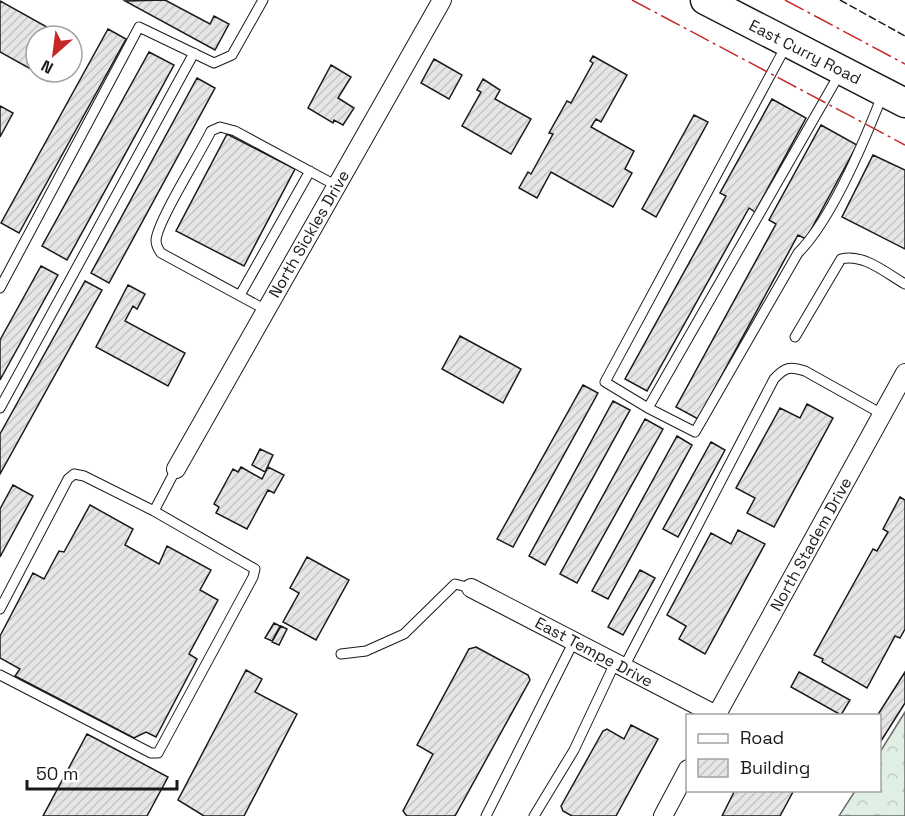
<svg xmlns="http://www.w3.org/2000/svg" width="905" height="816" font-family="'Space Grotesk',sans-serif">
<defs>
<pattern id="forest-crowns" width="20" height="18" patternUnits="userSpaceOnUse" patternTransform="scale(1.5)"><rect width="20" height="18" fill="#e0efe3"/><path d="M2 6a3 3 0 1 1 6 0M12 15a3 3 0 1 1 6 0" fill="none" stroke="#c0ccc2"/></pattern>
<pattern id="building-hatch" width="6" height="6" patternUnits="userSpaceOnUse" patternTransform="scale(1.5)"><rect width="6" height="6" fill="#e6e6e6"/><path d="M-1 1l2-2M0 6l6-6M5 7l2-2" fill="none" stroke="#c5c5c5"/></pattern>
</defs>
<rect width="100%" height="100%" fill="#fff"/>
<path fill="url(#forest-crowns)" stroke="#6a6a6a" stroke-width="1.5" d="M905,712V816H839L855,791L880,790V752Z"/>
<path fill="url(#building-hatch)" stroke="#1a1a1a" stroke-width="1.5" d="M165,0L210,24L214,16L229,24L215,50L125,1Z
M0,1L63,36H36V72L0,52Z
M108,29L126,39L19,233L1,223Z
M149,52L174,65L67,260L42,246Z
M593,56L627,75L601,122L596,119L591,127L634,151L625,169L632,173L613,207L551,172L537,198L519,188L528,172L531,174L553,134L549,133L567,101L571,103L593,63L590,61Z
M434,59L462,75L449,99L421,83Z
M331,65L351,77L338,98L354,108L343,125L334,120L333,123L308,108Z
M197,78L215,88L109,283L91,273Z
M483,79L500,90L495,99L531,119L511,154L462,126L481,92L477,90Z
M772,99L806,118L755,212L749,208L647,391L625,379L726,196L720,193Z
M0,106L13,113L0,137Z
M694,115L708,122L656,217L642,209Z
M821,125L857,145L806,239L798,235L698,419L676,407L776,224L769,220Z
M227,134L295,169L244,266L176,231Z
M873,155L905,170V249L842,217Z
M41,266L58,275L0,380V340Z
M85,281L102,290L0,474V434Z
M128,285L145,294L137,309L133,306L125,321L185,353L168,386L96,347Z
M460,336L521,369L503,403L442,369Z
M583,385L598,393L513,547L497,539Z
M613,401L630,410L545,565L529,556Z
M807,404L833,418L774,527L747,513L755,498L736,488L780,408L800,418Z
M645,419L663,429L577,583L560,574Z
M677,436L692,445L608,599L592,591Z
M711,442L725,450L678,537L663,529Z
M260,449L273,455L265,472L252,465Z
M241,467L262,479L268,467L284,475L274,493L268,490L247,529L216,513L219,507L214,504L233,469L238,472Z
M13,485L33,496L0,557V509Z
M900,497L905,500V629L900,638L895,636L867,688L822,662L823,659L814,655L873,549L877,551L888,532L883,529Z
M90,505L133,529L125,545L159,564L167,546L211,570L200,590L218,600L189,654L197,659L156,737L146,732L134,738L15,676L20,669L0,658V636L33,573L44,579L59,551L64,552Z
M738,530L765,544L705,654L679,639L686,626L667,615L711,533L731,544Z
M307,557L349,580L316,640L283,622L299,593L290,588Z
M640,570L655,578L623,635L608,627Z
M274,623L280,626L272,641L265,638Z
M281,626L287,629L279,645L272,642Z
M476,647L528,675L530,680L455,816H407L403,811L433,754L417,745L469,649Z
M246,670L262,679L255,692L297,714L244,816H204L178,800Z
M799,672L850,700L841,715L791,687Z
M905,672V703L881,741L880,716H877Z
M631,725L658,739L616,816H572L563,811L561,806L603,731L607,729L624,739Z
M87,734L168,777L147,816H43Z
M735,790H794L780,816H722Z"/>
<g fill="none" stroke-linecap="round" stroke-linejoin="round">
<defs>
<path id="service" d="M786,46L605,382L648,408L840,73
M0,288L139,27L214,63L232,55L263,0
M240,295L310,171
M266,310L161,253C158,249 156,246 156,240C158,220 200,154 211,131L220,127L235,131L337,186
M795,337L841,259C863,253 886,273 905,284
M0,408L194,53
M648,408L695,432L798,253C832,219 864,142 882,96
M154,511L176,469
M0,609L68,479L74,474L84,476L154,511L255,569L253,577L158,753H151L0,675
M341,654L366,651L404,634L455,584L471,588
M624,667L774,379C785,367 790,366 805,371L882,414
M486,816L574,641
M534,816L574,750L615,663"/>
<path id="minor" d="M176,469L442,0
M471,588L716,715
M716,716L905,373
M663,816L688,769"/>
<path id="primary" d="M705,0L905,103"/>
</defs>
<use href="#service" stroke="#1a1a1a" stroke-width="11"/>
<use href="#minor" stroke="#1a1a1a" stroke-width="20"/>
<use href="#primary" stroke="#1a1a1a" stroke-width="31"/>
<use href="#service" stroke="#fff" stroke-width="9"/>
<use href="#minor" stroke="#fff" stroke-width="18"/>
<use href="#primary" stroke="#fff" stroke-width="28"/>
<path stroke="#1a1a1a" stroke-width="1.5" stroke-dasharray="8 3" stroke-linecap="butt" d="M840,0L905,36"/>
<path stroke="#c62828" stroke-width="1.5" stroke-dasharray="21 4.5 3 4.5" stroke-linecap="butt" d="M632,0L905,145
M785,0L905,64"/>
</g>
<g text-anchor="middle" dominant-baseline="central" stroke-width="4.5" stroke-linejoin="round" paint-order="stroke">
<g font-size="16" fill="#1a1a1a" stroke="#fff">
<text transform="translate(805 52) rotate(27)">East Curry Road</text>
<text transform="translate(309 234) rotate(-60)">North Sickles Drive</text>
<text transform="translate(811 544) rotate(-61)">North Stadem Drive</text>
<text transform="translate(594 652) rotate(28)">East Tempe Drive</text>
</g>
</g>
<rect x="686" y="714" width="195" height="78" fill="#ffffff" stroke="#a3a3a3" stroke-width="1.5"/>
<rect x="698" y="734" width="30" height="9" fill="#ffffff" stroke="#a3a3a3" stroke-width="1.5"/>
<text x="740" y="744" font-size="18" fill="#1a1a1a">Road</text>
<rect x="698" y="759" width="30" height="18" fill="url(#building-hatch)" stroke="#a3a3a3" stroke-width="1.5"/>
<text x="740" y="774" font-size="18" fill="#1a1a1a">Building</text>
<g transform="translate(54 54) rotate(208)"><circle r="28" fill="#ffffff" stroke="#a3a3a3" stroke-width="1.5"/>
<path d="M0-4.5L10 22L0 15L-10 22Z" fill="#c62828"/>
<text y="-9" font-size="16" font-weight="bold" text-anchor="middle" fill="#1a1a1a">N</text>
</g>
<path d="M27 780v9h150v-9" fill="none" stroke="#1a1a1a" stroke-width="3"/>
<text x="36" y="780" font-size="18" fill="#1a1a1a" stroke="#ffffff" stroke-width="4.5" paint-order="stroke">50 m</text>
</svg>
